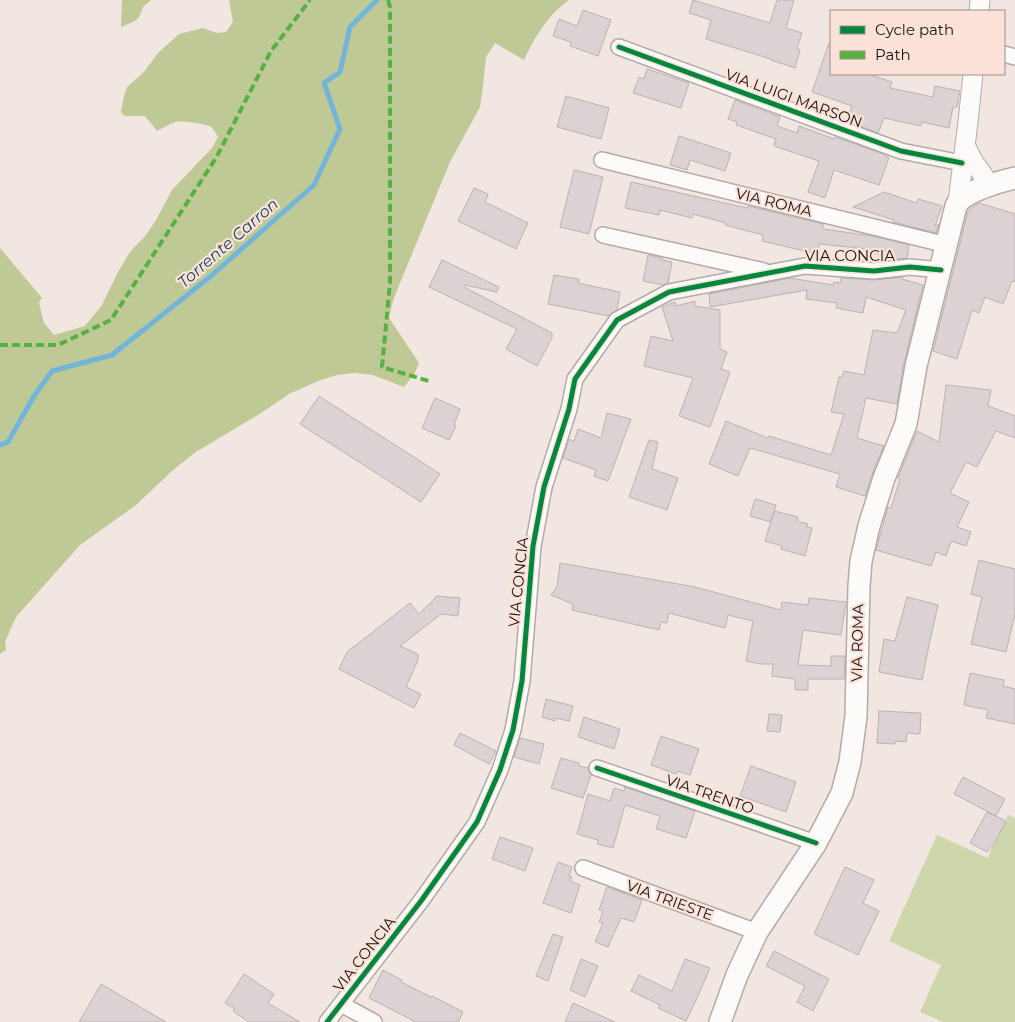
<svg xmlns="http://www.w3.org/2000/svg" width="1015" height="1022" font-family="Montserrat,sans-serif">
<rect width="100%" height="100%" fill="#f2e6e0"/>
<path fill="#ced7ac" d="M963,777L1005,799L996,816L1006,821L1008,815L1015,818V1022H943L920,1012L941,965L889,941L937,835L988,858L992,846H990L987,852L970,843L987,811L954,794Z"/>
<path fill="#bfc995" d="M122,0H151L143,7L139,17L135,21L121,27Z
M229,0H569C547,16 536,35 524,60L495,43L486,57L482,94L480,107L450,162L400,283L393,301L389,318L419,363L415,373L404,387L373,375L354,373L337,375L318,381L289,394L261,413L196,452L173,470L136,505L80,545L16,617L5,642L6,650L0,654V248L42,298L39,303L44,323L54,335L85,326L102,305L118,272L130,252L146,235L156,220L172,190L212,148L218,137C216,134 214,129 211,127C208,124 179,120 175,122C169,124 163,128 157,131L145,116H125L121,112L123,100L127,87L144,72L158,53L179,34L203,28L217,33L226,32L233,22Z"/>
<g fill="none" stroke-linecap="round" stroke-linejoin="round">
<path stroke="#73b4da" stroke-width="5" d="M0,445L8,442L34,396L52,371L112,355L211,276L314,185L340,129L324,83L340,72L350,27L377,0"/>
</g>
<path fill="#dbd2d3" stroke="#bab3b3" d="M693,0L770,23L777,0H794L786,28L802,33L797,48L800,50L795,68L771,60V59L706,39L711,20L689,13Z
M583,10L611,20L598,56L570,46L571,42L553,36L559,19L577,26Z
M829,43H831V74H868L892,82L890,88L933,97L935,86L960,91L957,107H953L949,128L922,122L921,126L884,118L878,133L847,121L852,106L812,92Z
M647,69L689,83L681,108L633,93L639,77L644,79Z
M566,96L609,108L601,139L557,127Z
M735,100L780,117L777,126L797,133L799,126L834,139L835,137L886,155V157L889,158L879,185L834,170L825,198L808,192L819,161L774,146L776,139L736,125L737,122L728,119Z
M679,136L731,153L725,171L690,160L687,170L670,165Z
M574,170L603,177L589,234L560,227Z
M631,182L747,208L748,206L823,224V229L873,236L909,245L907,258L899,259L867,252L868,249L819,244L817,254L762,241L763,235L725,225L726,223L693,214L692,218L660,210L659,215L625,208Z
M474,188L488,194L485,202L528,223L516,249L458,221Z
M884,192L917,203L918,199L942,206L935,226L939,224L936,233L893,222L894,220L853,207Z
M979,203L1015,214V282L1012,281L1003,304L985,297L979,313L972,310L957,359L933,351L968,211Z
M648,255L662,258V260L672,262L668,283L663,285L643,281Z
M442,260L499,287L497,292L465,285L464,287L552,333V338L537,366L506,349L517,329L429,287Z
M554,275L579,279L578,283L620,292L617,310L608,316L548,304Z
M903,277L902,279L923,285L904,363L897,404L866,398L857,438L884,446L875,466L865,496L836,487L840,474L750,448L738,476L709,464L726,421L768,438L769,436L831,455L844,414L831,412L839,377H842L844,371L864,375L873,330L897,333L906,310L866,297L863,313L836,308L837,303L806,299L807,290L710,307L709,294L790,278L833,285L834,282L840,283L841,278L874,280Z
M695,301V306L720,310V349L727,352L721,369L730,372L710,427L679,416L693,378L644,366L651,336L673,341L662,307L675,302L676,306Z
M946,385L991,390L988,406L1015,416V438L996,431L977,467L966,462L950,493L969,502L957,527L971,532L966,546L951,541L946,556L936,552L931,566L876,550L888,507L891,508L900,479L898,478L917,431L939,442Z
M319,396L440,474L421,502L300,424Z
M435,398L460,409L454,425L456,426L449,440L422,428Z
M607,413L631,419L608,481L594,476L596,470L563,458L569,439L574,441L578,429L601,438Z
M649,440L658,442L652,469L678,478L667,510L629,497Z
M755,499L776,505L771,522L750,516Z
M774,511L798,517L797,521L808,524L807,527L812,528L805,556L781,549L782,546L765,541Z
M979,560L1015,569V614L1006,652L971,644L982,597L971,594Z
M560,563L695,587L781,610L782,602L808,605L809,598L846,602L841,635L803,630L798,665L831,666V656H845L844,679H808V690H795V679L772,676L773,664H761L746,661L753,621L728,615L725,628L669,613L667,623L661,622L659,630L572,610L573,604L551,595L557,587Z
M437,596L460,598L458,616L441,614L400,646L418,654V660L406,687L421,694L414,708L339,669L347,652L410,603L419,614Z
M907,597L938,605L929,645L922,680L879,672L884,639L895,641Z
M970,673L1004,680L1003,686L1015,689V724L986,718L988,710L964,705Z
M546,699L573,706L569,721L555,718V721L542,717Z
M879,711L921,713L920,734L907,733L906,742L895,741V744L877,743Z
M769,714L782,715L780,732L767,731Z
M584,717L620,729L614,749L578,737Z
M460,733L496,751L489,764L454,745Z
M661,736L699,749L690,775L677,771L676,774L651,765Z
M520,738L544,744L539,764L514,757Z
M561,758L579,763V766L588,768L591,775L583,798L551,788Z
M751,766L796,782L786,812L740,796Z
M963,777L1005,799L996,816L954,794Z
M625,787L695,811L686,838L656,829L660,816L625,805L613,848L597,844L598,840L577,834L588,794L610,801L614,788L624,791Z
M987,812L1006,821L993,846H990L987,852L970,843Z
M500,837L533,848L525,871L492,859Z
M558,862L572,867L569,876L572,877L570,881L580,885L571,913L543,903Z
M845,867L874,880L863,903L879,911L858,955L814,934Z
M607,887L642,900L634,922L621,918L608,947L595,942L603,923L599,922L603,911L599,910Z
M553,934L563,937L548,981L536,976Z
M774,951L829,979L813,1011L797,1002L805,986L766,966Z
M581,959L598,966L585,997L570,990Z
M685,959L710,968L698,996L686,1021L658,1008L660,1005L631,991L639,975L672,991Z
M383,970L402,980L401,982L431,997L432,996L463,1012L458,1022H416L369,998Z
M244,974L274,994L268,1003L300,1022H249L233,1011L235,1009L225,1003Z
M101,984L166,1022H79Z
M573,1003L615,1022H565Z"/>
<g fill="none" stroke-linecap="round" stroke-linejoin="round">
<defs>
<path id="minor" d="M619,47L901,151L962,163
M1004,54L1015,57
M602,160L947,245
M603,235L764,271
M597,768L816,843
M583,868L757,932
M341,1004L374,1022
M327,1022L421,901L477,822L500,770L513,730L522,681L533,546L544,487L569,409L575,379L617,320L669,292L805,266L874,271L910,267L941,270"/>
<path id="tertiary" d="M979,11L980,0
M965,145L973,161L990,185
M958,202L968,122L973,74"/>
<path id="secondary" d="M720,1022L737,975L757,932L816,843L842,793L850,762L856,716L859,586L861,561L869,526L884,478L906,424L916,366L956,206C962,192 1001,181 1015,178"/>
</defs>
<use href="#minor" stroke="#b4aba6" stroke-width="18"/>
<use href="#tertiary" stroke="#b4aba6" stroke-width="21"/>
<use href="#secondary" stroke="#b4aba6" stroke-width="24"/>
<use href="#minor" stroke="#fdfbfa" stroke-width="15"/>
<use href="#tertiary" stroke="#fdfbfa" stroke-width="19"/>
<use href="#secondary" stroke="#fdfbfa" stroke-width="21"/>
<path stroke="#55b144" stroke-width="4" stroke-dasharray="8 4" stroke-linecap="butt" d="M388,0L390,7V283L382,367L432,382
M0,345H58L111,320L216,158L271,51L310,0"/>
<defs>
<path id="cycleway" d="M619,47L901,151L962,163
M597,768L816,843
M327,1022L421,901L477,822L500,770L513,730L522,681L533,546L544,487L569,409L575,379L617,320L669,292L805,266L874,271L910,267L941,270"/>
</defs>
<use href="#cycleway" stroke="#fae2d8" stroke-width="8"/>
<use href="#cycleway" stroke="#00873e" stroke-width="5"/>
</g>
<g text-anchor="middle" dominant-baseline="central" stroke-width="4.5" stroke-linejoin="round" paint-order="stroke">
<g font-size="15" fill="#19110e" stroke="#fae2d8">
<text transform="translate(794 98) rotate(20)">VIA LUIGI MARSON</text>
<text transform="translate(774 202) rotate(14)">VIA ROMA</text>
<text x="850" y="255">VIA CONCIA</text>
<text transform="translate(518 582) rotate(-84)">VIA CONCIA</text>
<text transform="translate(857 643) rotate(-89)">VIA ROMA</text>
<text transform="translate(710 794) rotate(19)">VIA TRENTO</text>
<text transform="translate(670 900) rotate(20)">VIA TRIESTE</text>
<text transform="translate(364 954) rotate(-52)">VIA CONCIA</text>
</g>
<g font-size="16" font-style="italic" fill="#1b435b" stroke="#fae2d8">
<text transform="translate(228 243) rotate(-41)">Torrente Carron</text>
</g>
</g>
<rect x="830" y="10" width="175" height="65" fill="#fae2d8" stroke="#a08e87"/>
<rect x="840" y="26" width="25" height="8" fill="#00873e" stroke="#a08e87"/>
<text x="875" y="35" font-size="15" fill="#19110e">Cycle path</text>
<rect x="840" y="51" width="25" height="8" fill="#55b144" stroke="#a08e87"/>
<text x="875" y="60" font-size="15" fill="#19110e">Path</text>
</svg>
